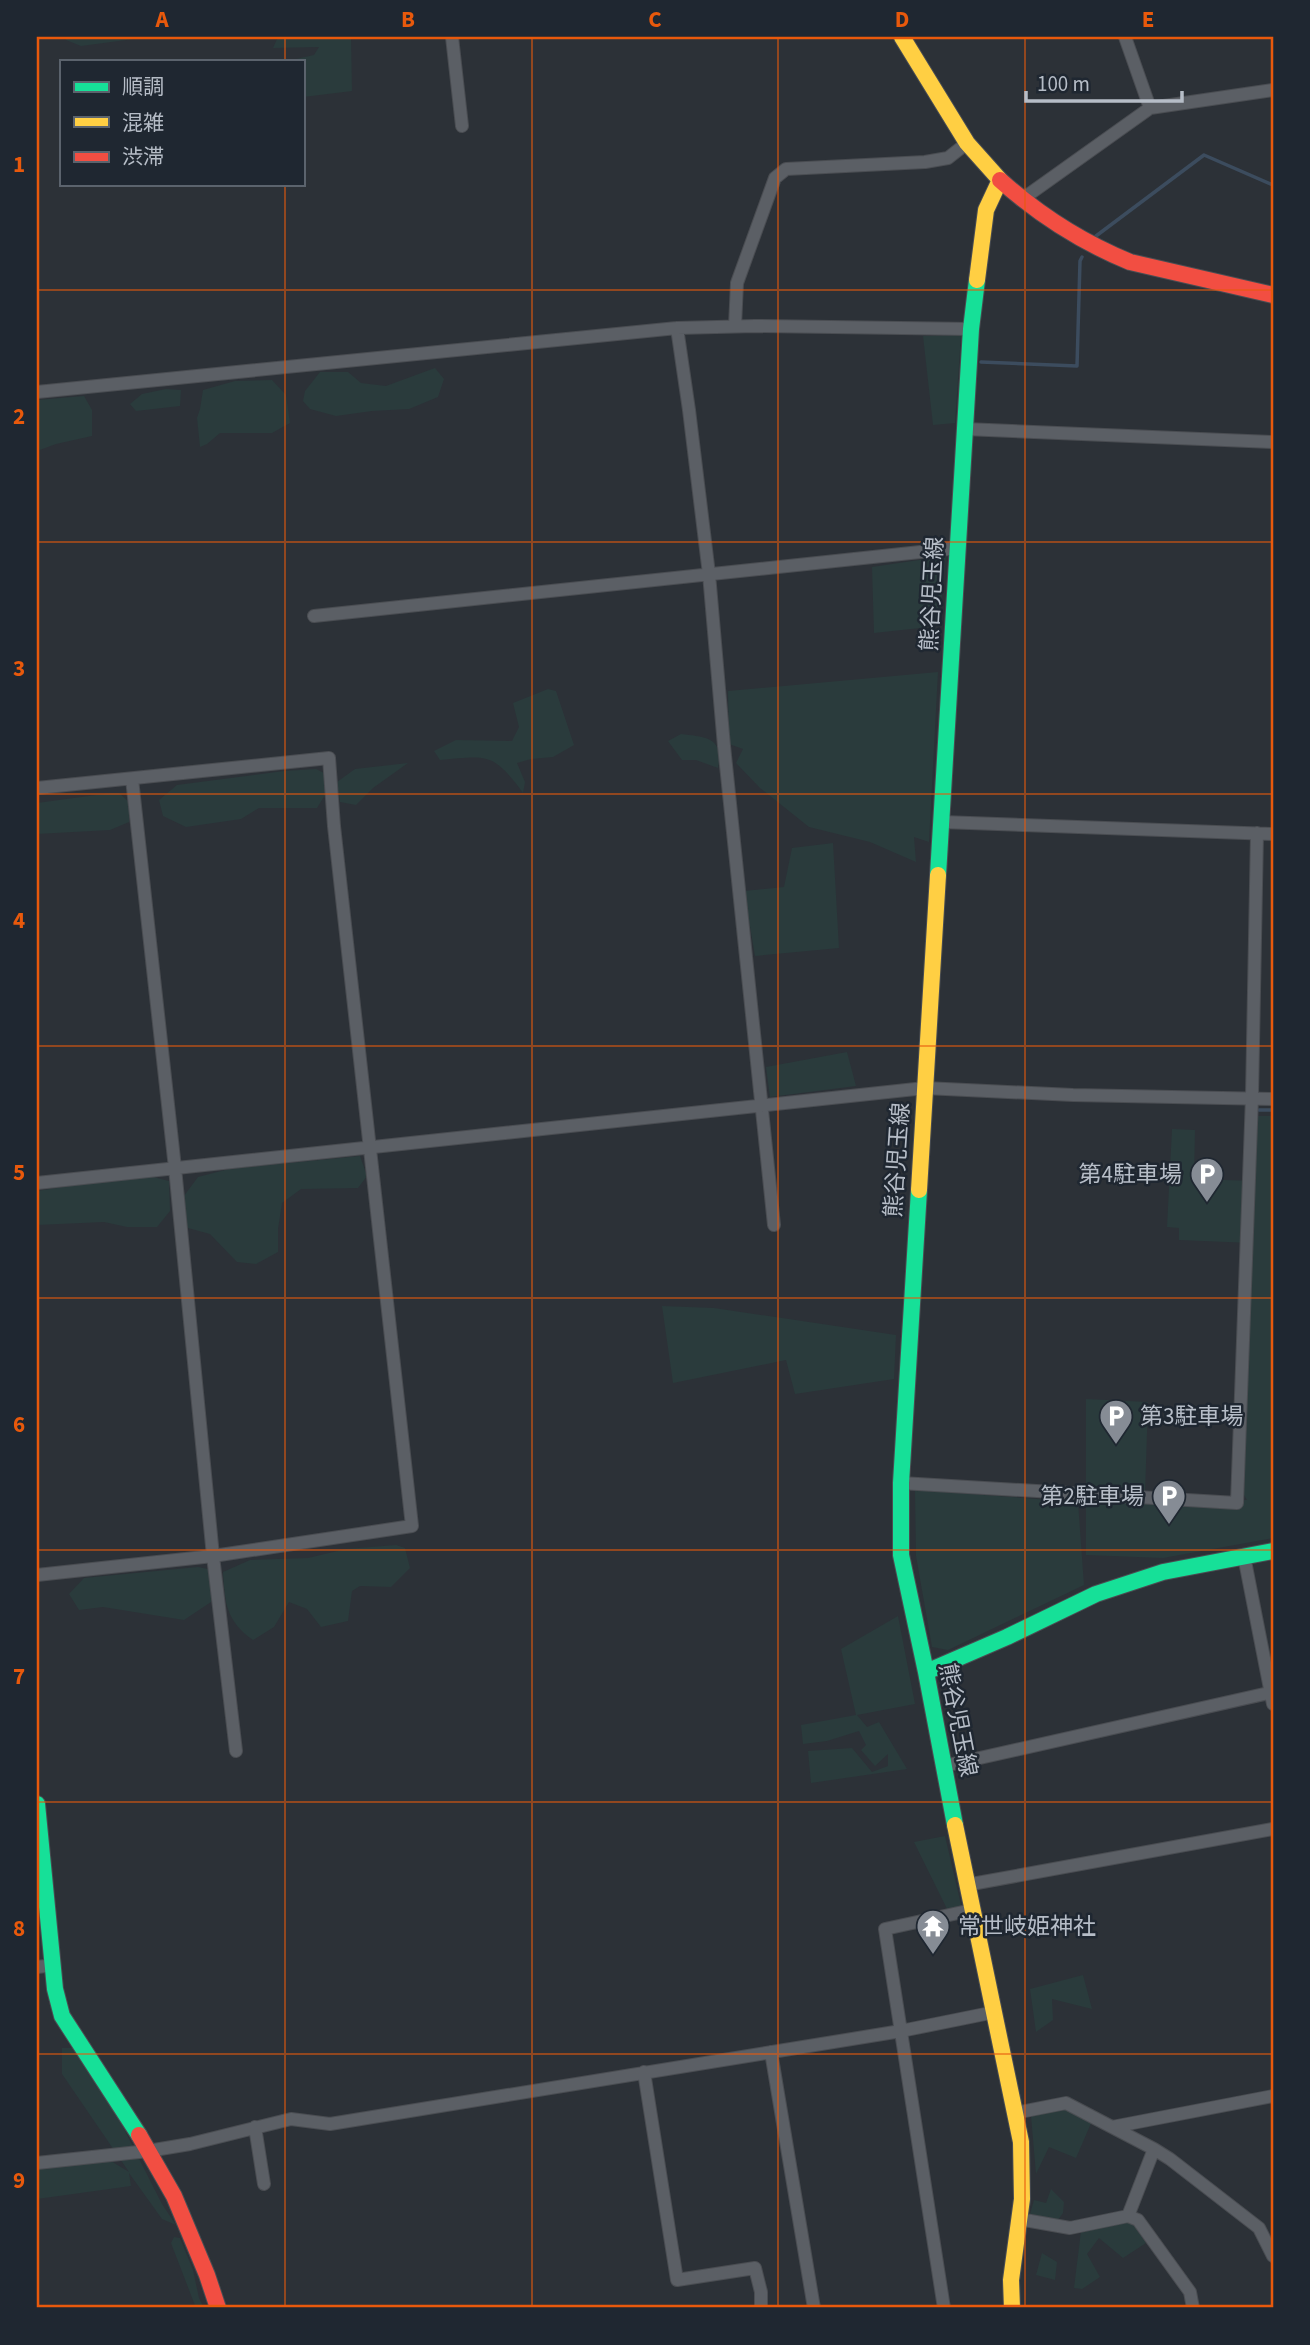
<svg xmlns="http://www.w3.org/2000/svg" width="1310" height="2345" font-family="'Source Sans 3','Noto Sans JP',sans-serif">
<rect width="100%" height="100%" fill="#2c3137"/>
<path fill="#2a3b3c" d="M67,37H149L81,46L66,40Z
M278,37H351L352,91L303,97V61H287L314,55L319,47L273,48Z
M961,335L955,423L933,425L923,336Z
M435,368L444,379L438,397L409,409L372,411L336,416L310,409L303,401L305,391L320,372H348L361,383L386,386Z
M272,380L286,395L290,423L272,433H220L207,444L200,447L197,418L200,409L203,390L235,381Z
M166,389L181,390L180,406L136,411L130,404L142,394Z
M84,396L92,410V436L56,444L37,451V400Z
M946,556L939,626L874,633L872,567Z
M938,672L929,842L914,837L916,862L870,842L809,827L760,788L736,763L743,749L729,744L728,691Z
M548,689L556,691L574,745L553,757L531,759L517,763L525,782L523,793C493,752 488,756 440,760L434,751L456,740L512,741L519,727L513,703Z
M681,734C706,737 724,737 718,768L696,760H682L668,741Z
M408,763L373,788L356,805L340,802L337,782L355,769Z
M316,769L326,774L325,795L317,808H259L241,819L186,827L163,816L159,800L177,785L284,771Z
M111,793H119L129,802V822L110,830L37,834V803Z
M833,843L839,948L755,956L744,891L784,887L792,848Z
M847,1052L856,1086L770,1097L766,1067Z
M1258,1116H1273V1538L1163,1558L1086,1555V1399L1148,1402L1145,1494L1247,1500L1244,1495L1251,1243L1179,1240V1228L1167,1227L1172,1129L1195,1130L1194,1179L1254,1181Z
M360,1156L367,1176L358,1188L301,1189L282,1203L278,1229V1252L256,1264L237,1262L210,1234L188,1228L180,1214L181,1200L198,1177L229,1169Z
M153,1177L169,1181L170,1211L157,1227H127L104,1222L37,1225V1191L114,1179Z
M662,1306L714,1308L896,1335L894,1379L795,1394L786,1360L673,1383Z
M915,1490L1078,1502L1084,1585L948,1650L932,1647L916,1556Z
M396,1545L405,1548L410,1568L391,1587L360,1586L352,1591L348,1621L321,1627L307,1609L289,1602L274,1627L253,1640C226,1621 225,1603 223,1572L250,1560L308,1558L346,1549Z
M198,1567L208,1569L215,1578L211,1602L184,1620L103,1607L79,1610L69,1594L84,1578Z
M898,1616L915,1704L857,1715L867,1727L879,1722L907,1769L811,1783L808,1751L852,1748L872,1772L888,1766V1754L875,1766L861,1750L866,1745L859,1731L827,1741L803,1744L801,1725L856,1715L841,1649Z
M945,1836L962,1909L948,1911L914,1842Z
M1083,1975L1092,2009L1052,1999L1053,2020L1036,2032L1030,1989Z
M62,2048H74L122,2125L162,2204L176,2225L162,2219L129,2173L131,2186L37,2199V2166L111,2161L129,2172L62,2074Z
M1066,2109L1092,2121L1076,2158L1049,2147L1036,2174L1031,2116Z
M1051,2189L1064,2202L1063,2213L1058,2220L1030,2214L1034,2200L1046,2203Z
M1131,2221L1146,2243L1123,2258L1099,2238L1087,2254L1100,2277L1082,2289L1074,2288L1081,2231Z
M174,2237L180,2238L193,2270L199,2298L204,2308H196L171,2243Z
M1042,2253L1057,2262L1055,2280L1036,2275Z"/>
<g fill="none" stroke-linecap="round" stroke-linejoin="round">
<path stroke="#3c4c5e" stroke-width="3.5" d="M1096,236L1204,155L1273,185
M981,362L1077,366L1080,261L1082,257
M1259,1110H1273"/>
<defs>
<path id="street" d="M452,37L462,126
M1125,37L1150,108
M1021,200L1150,108L1273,90
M735,326L737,283L775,178L786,169L925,162L948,158L967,143
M677,328L689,410L709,574L724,746L774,1225
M37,392L677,328L755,326L971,329
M965,429L1273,442
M314,616L958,548
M132,779L175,1168L213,1556L236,1751
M37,788L329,758L334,826L412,1526L213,1556L37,1575
M942,822L1273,834
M37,1183L925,1088L1073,1095L1273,1099
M901,1483L1237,1503L1252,1097L1257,833
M1244,1556L1273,1704
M944,1766L1273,1692
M966,1885L1273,1829
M37,1967L54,1965
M771,2052L814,2308
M644,2072L677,2280L755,2268L761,2292V2308
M1015,2113L1066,2103L1154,2149L1170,2159L1259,2228L1273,2256
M255,2127L264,2184
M1112,2127L1273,2096
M37,2163L148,2151L190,2144L291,2119L330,2124L901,2031L995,2012
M1128,2216L1154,2149
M1019,2219L1070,2228L1128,2216L1138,2220L1190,2292L1193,2308
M944,2308L885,1929L972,1910"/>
<path id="fast" d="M938,875L971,329L977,280
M919,1190L901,1483V1555L926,1672L955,1825
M926,1672L1007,1637L1096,1594L1163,1572L1273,1551
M37,1804L55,1989L62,2016L139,2135"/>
<path id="slow" d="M902,37L967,143L1000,180L986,210L977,280
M919,1190L938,875
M955,1825L1021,2142L1022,2199L1011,2280L1012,2308"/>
<path id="jam" d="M1000,180C1039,215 1081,242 1130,262L1273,295
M139,2135L174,2196L207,2275L218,2308"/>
</defs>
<use href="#street" stroke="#4a4d52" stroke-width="14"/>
<use href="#fast" stroke="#4a4d52" stroke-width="18"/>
<use href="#slow" stroke="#4a4d52" stroke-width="18"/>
<use href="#jam" stroke="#4a4d52" stroke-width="18"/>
<use href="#street" stroke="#5b5f65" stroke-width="12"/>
<use href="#fast" stroke="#16e098" stroke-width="16"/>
<use href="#slow" stroke="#ffcf43" stroke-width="16"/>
<use href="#jam" stroke="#f24e42" stroke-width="16"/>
</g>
<path fill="none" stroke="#e8590c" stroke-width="2" stroke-opacity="0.55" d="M285,37V61M532,37V2308M778,37V2308M1025,37V2308M285,184V2308M37,290H1273M37,542H1273M37,794H1273M37,1046H1273M37,1298H1273M37,1550H1273M37,1802H1273M37,2054H1273"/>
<defs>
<symbol id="parking-pin" viewBox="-11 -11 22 30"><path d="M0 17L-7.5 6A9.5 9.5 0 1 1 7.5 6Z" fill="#868c95" stroke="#1f2731"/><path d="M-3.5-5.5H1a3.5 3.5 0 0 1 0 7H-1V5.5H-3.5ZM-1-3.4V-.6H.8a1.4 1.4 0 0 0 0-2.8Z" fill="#fff"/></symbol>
<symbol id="temple-pin" viewBox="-11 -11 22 30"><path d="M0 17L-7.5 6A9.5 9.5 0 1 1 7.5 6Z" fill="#868c95" stroke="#1f2731"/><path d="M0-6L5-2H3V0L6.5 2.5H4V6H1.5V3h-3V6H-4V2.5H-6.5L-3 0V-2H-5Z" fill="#fff"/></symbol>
</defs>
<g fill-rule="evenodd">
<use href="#parking-pin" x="1188" y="1155" width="38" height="52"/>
<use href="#parking-pin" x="1097" y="1397" width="38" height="52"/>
<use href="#parking-pin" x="1150" y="1477" width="38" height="52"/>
<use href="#temple-pin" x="914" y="1907" width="38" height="52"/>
</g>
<g text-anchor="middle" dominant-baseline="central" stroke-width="5" stroke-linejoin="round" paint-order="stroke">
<g font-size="23" fill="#b6bdc7" stroke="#1f2731">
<text transform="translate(932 594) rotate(-87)">熊谷児玉線</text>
<text transform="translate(897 1160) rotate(-86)">熊谷児玉線</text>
<text transform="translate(958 1720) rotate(79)">熊谷児玉線</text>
</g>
<g font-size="23" fill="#b6bdc7" stroke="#1f2731" text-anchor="end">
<text x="1182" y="1174">第4駐車場</text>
<text x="1140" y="1416" text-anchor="start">第3駐車場</text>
<text x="1144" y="1496">第2駐車場</text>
<text x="958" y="1926" text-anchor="start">常世岐姫神社</text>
</g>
</g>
<rect width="1310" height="2345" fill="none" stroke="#1f2731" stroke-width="77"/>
<rect x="60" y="60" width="245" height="126" fill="#1f2731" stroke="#5b636d" stroke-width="2"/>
<rect x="74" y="82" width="35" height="10" fill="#16e098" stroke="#5b636d" stroke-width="2"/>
<text x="122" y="94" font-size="21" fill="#b6bdc7">順調</text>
<rect x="74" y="117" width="35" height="10" fill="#ffcf43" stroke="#5b636d" stroke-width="2"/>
<text x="122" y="130" font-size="21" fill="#b6bdc7">混雑</text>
<rect x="74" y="152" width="35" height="10" fill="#f24e42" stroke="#5b636d" stroke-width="2"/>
<text x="122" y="164" font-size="21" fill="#b6bdc7">渋滞</text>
<path d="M1026 91v10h156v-10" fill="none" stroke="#b6bdc7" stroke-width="3.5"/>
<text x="1037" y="91" font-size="21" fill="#b6bdc7" stroke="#1f2731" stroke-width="5" paint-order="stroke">100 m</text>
<rect x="38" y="38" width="1234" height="2268" fill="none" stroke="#e8590c" stroke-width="2.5"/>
<g font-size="23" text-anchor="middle" font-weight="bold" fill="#e8590c">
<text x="162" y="27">A</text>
<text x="408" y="27">B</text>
<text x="655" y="27">C</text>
<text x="902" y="27">D</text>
<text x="1148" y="27">E</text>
<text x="19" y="172">1</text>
<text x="19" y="424">2</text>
<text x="19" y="676">3</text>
<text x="19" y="928">4</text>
<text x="19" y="1180">5</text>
<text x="19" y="1432">6</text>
<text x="19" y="1684">7</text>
<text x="19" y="1936">8</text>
<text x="19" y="2188">9</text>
</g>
</svg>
